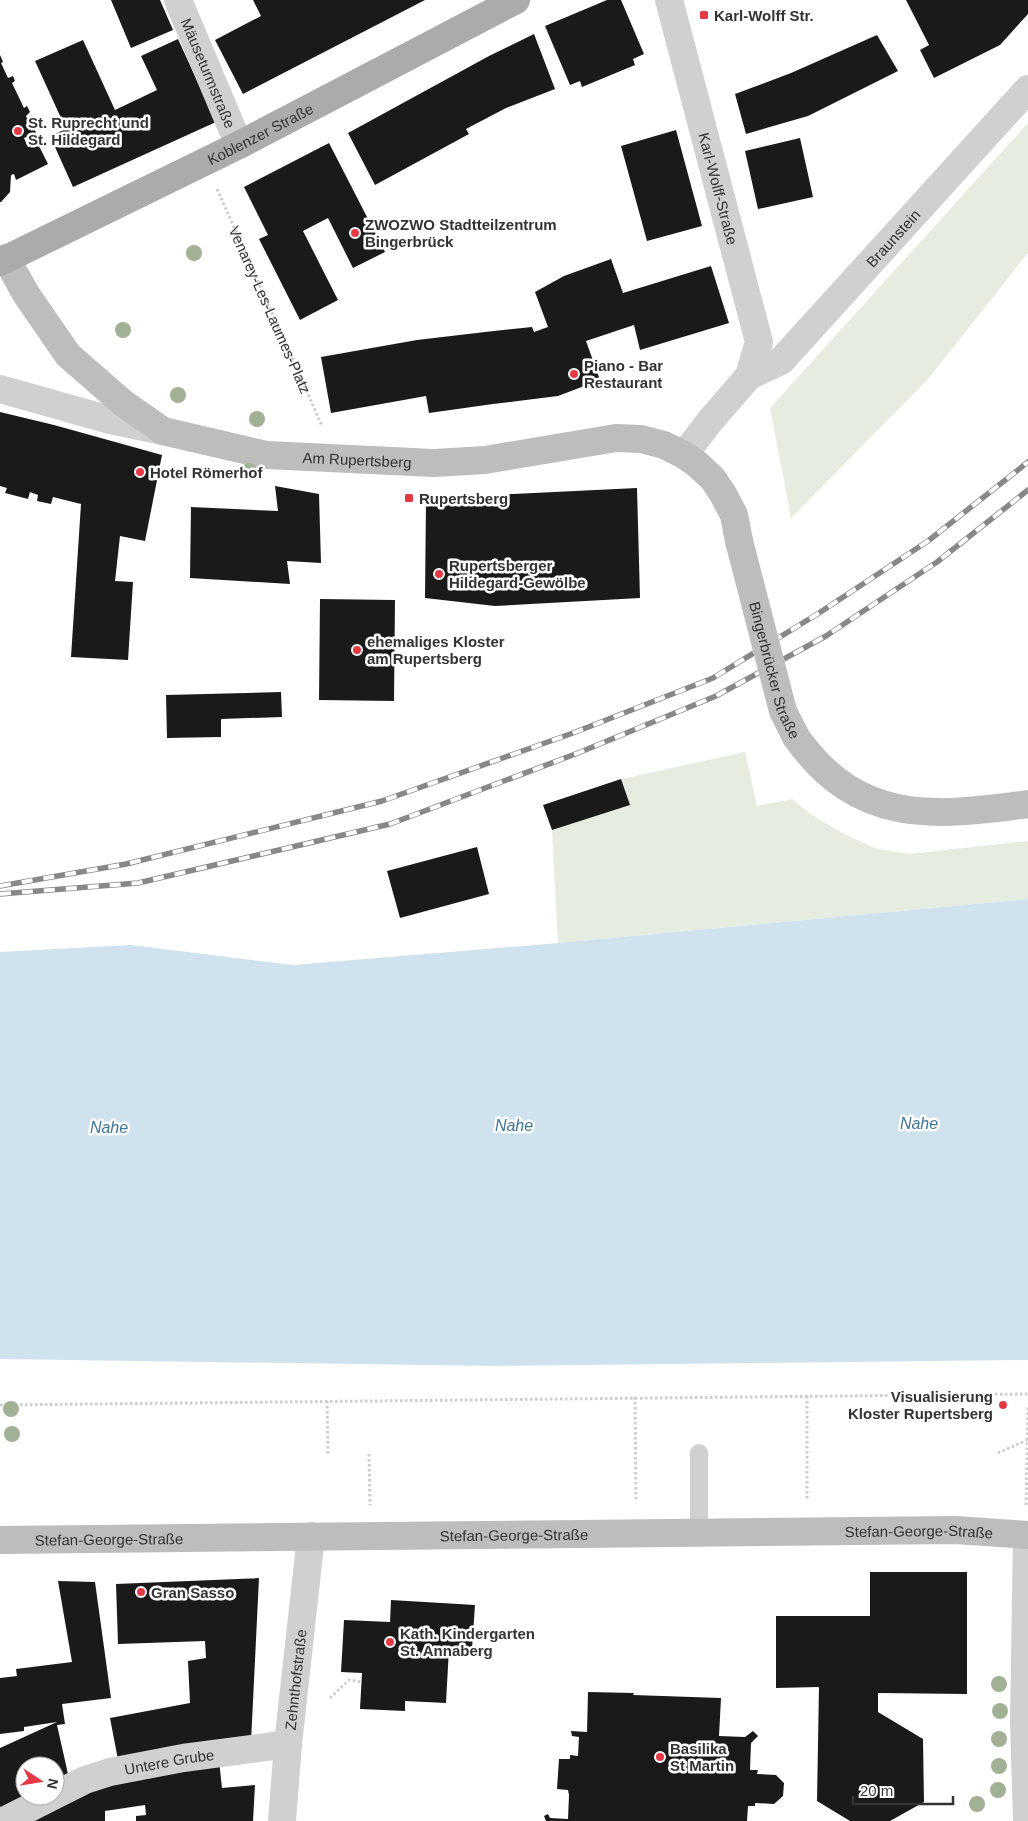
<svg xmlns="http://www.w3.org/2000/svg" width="1028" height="1821" font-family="Arial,sans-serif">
<rect width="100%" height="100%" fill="#fff"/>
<path fill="#e6ecdf" d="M1028,123V253L928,379L791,518L770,408Z
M745,752L757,806L792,799L813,816L846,835L877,849L909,854L1028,841V899L558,943L552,830L629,805L621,779Z"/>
<path fill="#cfe2ee" d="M1028,899V1360L494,1366L0,1359V952L131,945L293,965L558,943Z"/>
<path fill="#1a1a1a" d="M111,0H160L173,30L131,48Z
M253,0H425L243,94L215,40L261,16Z
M607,0H621L644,54L633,59L635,65L582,87L580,81L570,85L545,26Z
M906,0H1028V14L1000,45L934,78L920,50L929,45Z
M534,34L555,89L506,108L466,129L469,134L375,185L348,133L489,56Z
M877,35L898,71L808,116L746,134L735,94L791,73Z
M178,39L216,122L73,187L50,136L66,129L35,61L83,40L115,110L157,90L141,56Z
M0,55L3,62L1,63L8,78L13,76L15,81L12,83L24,108L27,106L30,112L26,116L32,129L34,128L36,133L34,134L35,136L30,138L29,136L24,138L28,147L37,142L48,164L16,180L14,174L11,175L10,192L1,202H0Z
M676,130L702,226L647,241L621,146Z
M800,138L813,197L758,209L745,151Z
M329,143L385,252L353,268L328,218L303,231L338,300L300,320L259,239L268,235L244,187Z
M611,259L623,293L711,266L729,323L640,350L634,325L586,341L600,380L558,396L493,404L429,413L426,396L331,413L321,357L417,340L485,332L532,327L534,332L548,327L535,292L564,276Z
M0,412L54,425L162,455L145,541L120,536L115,581L133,582L128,660L71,657L81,504L53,497L51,504L37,501L38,495L30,492L28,499L5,493L7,488L0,486Z
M275,486L319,494L321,563L287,561L290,584L190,578L191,507L278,511Z
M637,488L640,598L495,606L425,598L426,501L491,495Z
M320,599L395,600L394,701L319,700Z
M281,692L282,717L221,719V737L167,738L166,695Z
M621,779L630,805L552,830L543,805Z
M477,847L489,894L400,918L387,871Z
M870,1572H967V1694L878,1693V1712L923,1739L924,1802L890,1821H850L817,1801L819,1687L776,1688V1616H870Z
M259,1578L251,1742L119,1765L110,1718L190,1703L188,1661L206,1658L205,1641L118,1644L116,1584Z
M58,1581L95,1582L111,1698L62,1704L65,1724L57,1725L68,1774L55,1781V1766H25V1796L2,1810L0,1806V1748L57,1722L24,1727V1731L0,1734V1678L17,1676L16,1669L72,1662Z
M391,1600L475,1605L472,1649L449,1648L446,1703L405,1701V1711L360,1709L362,1673L341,1672L344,1620L390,1622Z
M588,1692L634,1693L633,1695L721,1698L719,1736L745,1737L753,1731L758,1736L751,1743L750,1770H758L757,1774L776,1775L784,1783L783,1796L774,1804L755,1803V1806H748L747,1821H546L544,1816L548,1814L550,1818L568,1819L569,1795L568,1790L557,1789L559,1759H570V1755L578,1756L579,1737L572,1736L571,1731L587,1732Z
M219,1760L222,1788L255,1785L253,1821H136V1816L146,1815L145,1805L105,1811V1821H24L73,1794Z"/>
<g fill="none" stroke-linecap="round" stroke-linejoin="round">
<g stroke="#cdcdcd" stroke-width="3" stroke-dasharray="2.5 2.5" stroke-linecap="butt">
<path id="s1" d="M217,189L322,426"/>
<path d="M807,1396V1501"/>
<path d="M635,1397L636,1502"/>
<path d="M327,1401L328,1455"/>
<path d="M0,1405L1028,1394"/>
<path d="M998,1453L1027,1440"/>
<path d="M369,1454L370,1505"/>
<path d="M1026,1505L1028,1405"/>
<path d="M330,1698L349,1680L362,1682"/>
</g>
<path stroke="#d0d0d0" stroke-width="18" d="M699,1532V1453"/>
<g stroke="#d0d0d0" stroke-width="28">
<path id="s2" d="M178,0L239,145"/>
<path id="s3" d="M669,0L759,342L749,376"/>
<path d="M0,389L110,420L163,431"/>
<path id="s4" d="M684,455L710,421L749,376L781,361L1028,89"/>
<path id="s5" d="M55,1795L85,1780L110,1772L183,1758L288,1744"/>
<path d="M4,1821L53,1796"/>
<path id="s6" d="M282,1821L288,1744L311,1536"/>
<path d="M1027,1821L1024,1722L1027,1535"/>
</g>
<g stroke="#bdbdbd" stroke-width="28">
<path id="s7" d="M6,258L26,294L68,355L123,403L163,431L266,455L434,463L485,460L616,438L641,439L664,445L684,455L697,464L713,479L723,494L734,515L739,541"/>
<path d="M796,737C858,825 933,817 1028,804"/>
<path id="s8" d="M0,1540L955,1530L1028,1535"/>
</g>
<path stroke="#ababab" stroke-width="28" id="s9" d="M0,262L239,145L516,0"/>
<defs>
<path id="rail" d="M0,886L126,864L382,801L573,733L713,678L819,613L928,541L1028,462
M0,894L138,883L390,824L578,753L716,696L826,636L937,562L1028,490"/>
</defs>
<use href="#rail" stroke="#888" stroke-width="5.5"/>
<use href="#rail" stroke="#fff" stroke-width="4" stroke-dasharray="11" stroke-linecap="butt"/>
<path stroke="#bdbdbd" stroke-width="28" id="s10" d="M739,541L783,711L796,737"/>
</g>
<g fill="#a2b095">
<circle cx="194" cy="253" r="8"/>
<circle cx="123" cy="330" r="8"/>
<circle cx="178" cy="395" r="8"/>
<circle cx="257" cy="419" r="8"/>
<circle cx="249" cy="471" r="8"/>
<circle cx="11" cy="1409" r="8"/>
<circle cx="12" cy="1434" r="8"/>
<circle cx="999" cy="1684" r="8"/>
<circle cx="1000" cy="1711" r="8"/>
<circle cx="999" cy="1739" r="8"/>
<circle cx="999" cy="1766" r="8"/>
<circle cx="998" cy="1790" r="8"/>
<circle cx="977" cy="1804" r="8"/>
</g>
<g fill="#e63946" stroke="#fff" stroke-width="2">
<rect x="699" y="10" width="10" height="10" rx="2.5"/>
<circle cx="18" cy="131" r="5"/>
<circle cx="355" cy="233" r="5"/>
<circle cx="574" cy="374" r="5"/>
<circle cx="140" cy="472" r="5"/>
<rect x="404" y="493" width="10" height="10" rx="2.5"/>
<circle cx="439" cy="574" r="5"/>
<circle cx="357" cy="650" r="5"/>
<circle cx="1003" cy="1405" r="5"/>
<circle cx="141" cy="1592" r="5"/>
<circle cx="390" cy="1642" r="5"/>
<circle cx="660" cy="1757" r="5"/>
</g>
<g text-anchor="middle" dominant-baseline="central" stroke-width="5" stroke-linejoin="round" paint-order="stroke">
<g font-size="15" font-weight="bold" fill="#333" stroke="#fff" text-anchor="start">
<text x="714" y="15">Karl-Wolff Str.</text>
<text x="28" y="122">St. Ruprecht und<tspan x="28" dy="17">St. Hildegard</tspan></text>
<text x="365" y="224">ZWOZWO Stadtteilzentrum<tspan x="365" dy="17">Bingerbrück</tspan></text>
<text x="584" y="365">Piano - Bar<tspan x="584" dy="17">Restaurant</tspan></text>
<text x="150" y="472">Hotel Römerhof</text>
<text x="419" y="498">Rupertsberg</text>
<text x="449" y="565">Rupertsberger<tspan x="449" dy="17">Hildegard-Gewölbe</tspan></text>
<text x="367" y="641">ehemaliges Kloster<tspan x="367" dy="17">am Rupertsberg</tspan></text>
<text x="993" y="1396" text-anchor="end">Visualisierung<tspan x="993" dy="17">Kloster Rupertsberg</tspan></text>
<text x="151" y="1592">Gran Sasso</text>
<text x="400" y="1633">Kath. Kindergarten<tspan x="400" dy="17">St. Annaberg</tspan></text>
<text x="670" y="1748">Basilika<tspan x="670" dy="17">St Martin</tspan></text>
</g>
<g font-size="15" fill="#333" stroke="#fff">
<text stroke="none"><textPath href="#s2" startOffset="79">Mäuseturmstraße</textPath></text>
<text stroke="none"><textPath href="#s9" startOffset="290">Koblenzer Straße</textPath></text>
<text stroke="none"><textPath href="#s3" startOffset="195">Karl-Wolff-Straße</textPath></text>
<text stroke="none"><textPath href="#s4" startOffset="304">Braunstein</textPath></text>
<text stroke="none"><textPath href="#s1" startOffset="132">Venarey-Les-Laumes-Platz</textPath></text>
<text stroke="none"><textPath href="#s7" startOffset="434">Am Rupertsberg</textPath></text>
<text stroke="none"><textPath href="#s10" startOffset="134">Bingerbrücker Straße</textPath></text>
<text stroke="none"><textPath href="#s8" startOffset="919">Stefan-George-Straße</textPath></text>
<text stroke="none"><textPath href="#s8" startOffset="514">Stefan-George-Straße</textPath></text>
<text stroke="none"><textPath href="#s8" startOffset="109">Stefan-George-Straße</textPath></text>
<text stroke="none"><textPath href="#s6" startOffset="142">Zehnthofstraße</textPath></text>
<text stroke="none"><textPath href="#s5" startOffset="120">Untere Grube</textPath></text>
</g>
<g font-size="16" font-style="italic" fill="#3f7597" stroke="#fff">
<text x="919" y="1123">Nahe</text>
<text x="514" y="1125">Nahe</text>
<text x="109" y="1127">Nahe</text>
</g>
</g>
<g transform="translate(40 1781) rotate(102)"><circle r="24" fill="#ffffff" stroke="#adadad"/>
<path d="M0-4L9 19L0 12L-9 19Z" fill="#e63946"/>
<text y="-8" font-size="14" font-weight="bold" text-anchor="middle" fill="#333333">N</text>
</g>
<path d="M853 1796v8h100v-8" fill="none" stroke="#333333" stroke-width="2.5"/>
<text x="860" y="1796" font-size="15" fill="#333333" stroke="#ffffff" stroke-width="4" paint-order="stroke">20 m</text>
</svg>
